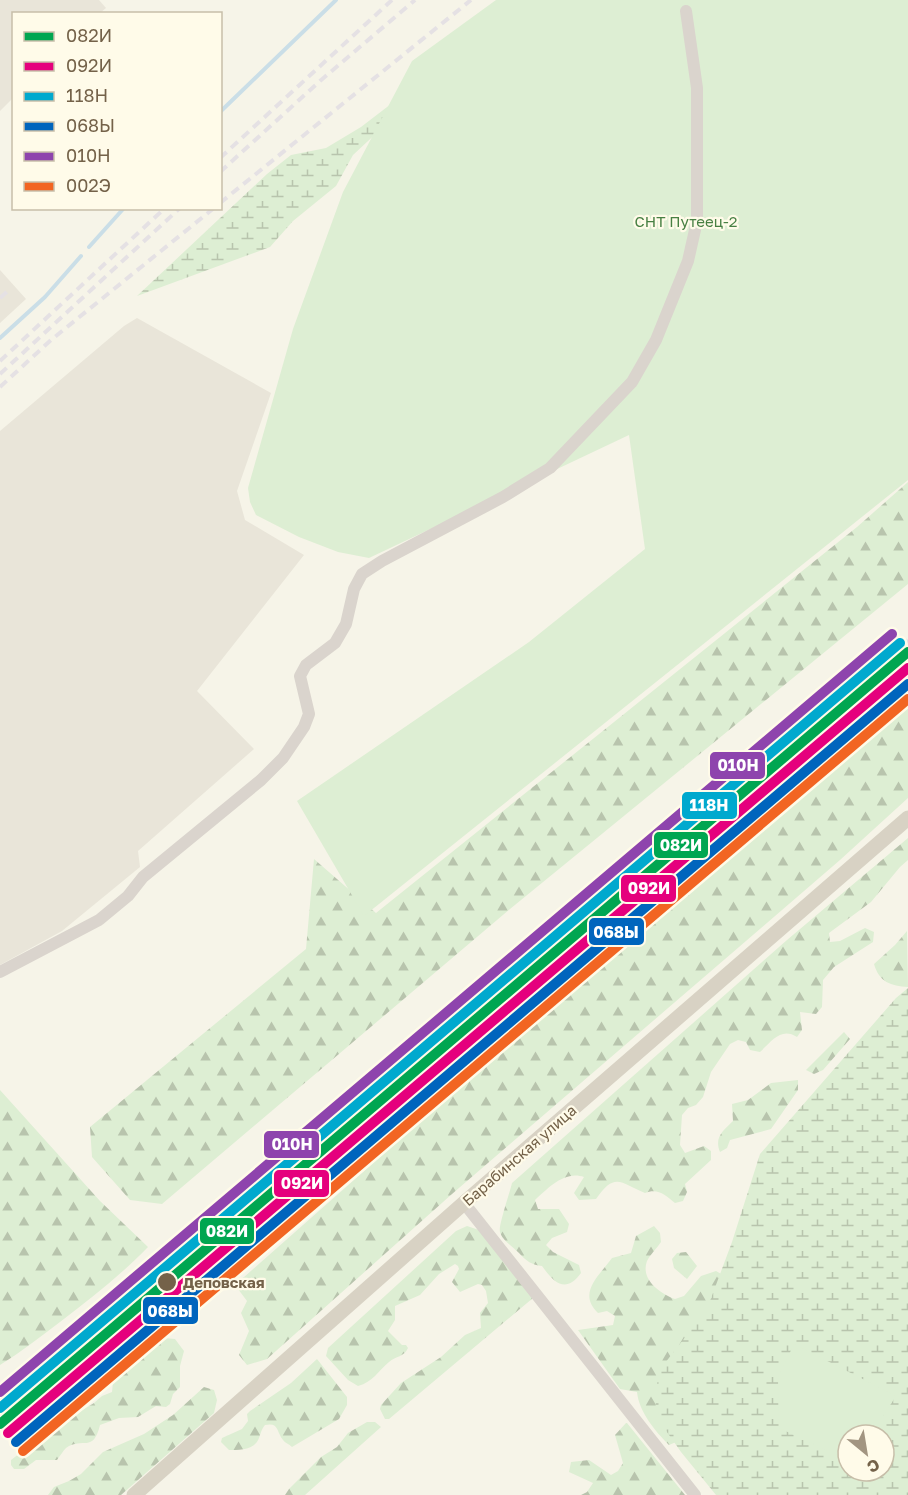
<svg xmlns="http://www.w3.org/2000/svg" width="908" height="1495" font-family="'Golos Text',sans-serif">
<defs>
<pattern id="forest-firs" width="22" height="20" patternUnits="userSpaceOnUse" patternTransform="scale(1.5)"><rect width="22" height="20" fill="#ddeed3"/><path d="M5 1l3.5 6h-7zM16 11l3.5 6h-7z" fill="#b8c4ad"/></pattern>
<pattern id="wetland-marsh" width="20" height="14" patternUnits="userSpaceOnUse" patternTransform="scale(1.5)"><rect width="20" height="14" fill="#ddeed3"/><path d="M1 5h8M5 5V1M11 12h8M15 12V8" fill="none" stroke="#b8c4ad"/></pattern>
</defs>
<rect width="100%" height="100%" fill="#f6f4e8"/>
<path fill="#e9e5d9" d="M0,0H99L106,8L100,13L14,14L13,98L0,111Z
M0,270L26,299L0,323Z
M137,318L271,393L237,491L245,520L304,555L197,691L254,749L138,851L140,867L62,931L0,965V431L124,326Z"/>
<path fill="url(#forest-firs)" d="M908,482V584L510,909L162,1204L130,1200L92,1157L90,1127L306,949L314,859L376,913L857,527Z
M908,691V798L840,860L452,1194L267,1359L247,1365L239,1355L249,1331L241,1313L247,1301L235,1285Z
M908,838V860L900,867L871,902L829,933L830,942L840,941L865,928L874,932L873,942L834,967L823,980L822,1007L816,1014L800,1012L802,1030L797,1037C781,1027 772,1041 760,1052L750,1050L746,1042L738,1040L730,1044L711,1072L703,1097L696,1105L688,1108L682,1115L680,1145L685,1153L704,1146L711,1151V1160L685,1184L687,1192L683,1201L675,1203C665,1195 658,1188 645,1193C621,1183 615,1171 596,1199L579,1200L574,1193L584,1177C565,1170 548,1188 535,1200L538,1209H559L569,1224L567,1232L552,1238L546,1245L553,1252L579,1265L581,1273C566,1294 554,1283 542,1266C532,1265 526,1261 519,1253C513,1247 502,1240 500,1232C498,1227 510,1192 512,1183L787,940Z
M907,931L908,987C891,986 879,982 874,964L895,945Z
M844,1032L850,1039L823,1070L814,1074L806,1070Z
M798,1080V1090L771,1129L730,1140L727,1148L720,1152C714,1137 723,1131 733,1121L732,1104L748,1100L771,1083Z
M0,1090L100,1201L148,1247C121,1275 91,1298 60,1322C40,1337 21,1352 0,1365Z
M467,1226L479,1230L533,1298L389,1419H385L380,1409L381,1405L401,1383L441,1357L465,1335L481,1328L480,1313L488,1303L486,1291L482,1285L478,1284L460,1292L452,1282L459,1269L458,1266L455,1264L439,1274L420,1295L395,1306V1320L388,1331L402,1345H406L408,1348C404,1357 396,1356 389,1362C378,1371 373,1382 358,1386L348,1380L326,1356L328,1348L456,1231Z
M654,1226L660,1233L661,1242C657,1248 650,1255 647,1261C640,1280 661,1294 675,1299L684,1296L701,1276L716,1271L723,1275L676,1442L669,1445C655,1431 639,1412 637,1392L620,1389L578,1330L613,1325L615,1316L607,1311L598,1313C577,1293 599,1276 612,1258L631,1253L636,1236Z
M686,1252L697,1266L687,1279L674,1268L672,1259L677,1253Z
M164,1338L175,1339L184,1351L180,1366V1387L173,1394L170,1404L166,1407L156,1406L138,1417L119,1418L100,1425C93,1454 83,1436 66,1448C63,1451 60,1456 57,1460H36L24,1469H14L11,1465V1460L28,1447L45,1427L76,1414L94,1403L102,1396L112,1392L113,1382L118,1373L137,1363L146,1351L154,1349L160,1340Z
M317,1359L347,1397V1405L339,1419L292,1447C289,1444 285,1443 283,1440C276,1431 279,1422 265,1425C261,1430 261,1433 259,1438C255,1450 239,1450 229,1450L221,1442L222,1438L242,1429L248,1421L247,1414L250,1411L291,1383Z
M204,1387L214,1390L217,1400L214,1413L121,1495H48L54,1487L69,1481L81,1474L103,1452L144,1434L173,1415Z
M367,1422H375L381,1427L305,1495H285L289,1489L321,1457L337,1447L348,1433Z
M626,1423H627L685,1495H581L587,1492L593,1483L569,1472L571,1462L589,1460L611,1475L618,1471L623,1463L615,1435Z"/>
<path fill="url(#wetland-marsh)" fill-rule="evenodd" d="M404,94L382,128L353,155L336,186L293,221L270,247L137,296L267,174L291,155L326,148L361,127Z
M908,988V1495H716L681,1452L655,1415L658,1372L707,1309L732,1242L760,1154L896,998ZM848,1435H884V1471H848Z"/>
<path fill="#ddeed3" d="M496,0H908V480L364,916L297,801L529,642L645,549L629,435L369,558L338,552L299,537L256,515L250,502L248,488L293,329L343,192L412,61Z
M794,1344L896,1396L871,1435H848V1460L779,1428L778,1377Z"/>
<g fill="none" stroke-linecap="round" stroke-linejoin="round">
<path stroke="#cadee7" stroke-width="4" d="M220,112L336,0
M89,247L124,208
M0,338L45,297L81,256"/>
<path stroke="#dad4cd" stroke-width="12" d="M0,972L99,920L128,896L143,877L261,780L283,758L304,727L309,714L300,676L306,665L335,643L346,624L354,589L362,574L382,561L503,497L550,468L632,382L656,340L688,261L697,221V88L686,11
M464,1203L695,1495"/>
<path stroke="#d8d2c4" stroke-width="15" d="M134,1495L464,1203L908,818"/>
<path stroke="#e5e1e4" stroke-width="4" stroke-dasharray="9 6" stroke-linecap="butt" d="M220,158L392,0
M220,172L320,81L415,0
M220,203L471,0
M0,298L9,290
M0,361L165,208
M0,374L180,208
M0,387L51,340L214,208
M0,1411L908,640"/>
<defs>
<path id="rail-1" d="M0,1424L908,652"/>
<path id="rail-2" d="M8,1433L908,668"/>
<path id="rail-3" d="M0,1408L900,643"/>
<path id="rail-4" d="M16,1442L908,684"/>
<path id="rail-5" d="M0,1392L892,634"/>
<path id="rail-6" d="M23,1451L908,699"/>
</defs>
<use href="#rail-1" stroke="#fffbe9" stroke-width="15"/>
<use href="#rail-2" stroke="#fffbe9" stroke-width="15"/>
<use href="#rail-3" stroke="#fffbe9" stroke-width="15"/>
<use href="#rail-4" stroke="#fffbe9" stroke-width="15"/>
<use href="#rail-5" stroke="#fffbe9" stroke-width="15"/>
<use href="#rail-6" stroke="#fffbe9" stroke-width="15"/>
<use href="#rail-1" stroke="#00a651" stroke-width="10"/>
<use href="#rail-2" stroke="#e5007d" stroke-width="10"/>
<use href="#rail-3" stroke="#00a9ce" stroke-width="10"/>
<use href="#rail-4" stroke="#0065bd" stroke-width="10"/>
<use href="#rail-5" stroke="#8e44ad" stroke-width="10"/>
<use href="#rail-6" stroke="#f26522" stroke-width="10"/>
</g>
<circle fill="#746249" stroke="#fffbe9" stroke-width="2" cx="167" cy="1282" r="10"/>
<g text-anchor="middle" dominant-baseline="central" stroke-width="4.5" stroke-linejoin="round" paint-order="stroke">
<g font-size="15" fill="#488043" stroke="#fffbe9">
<text x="686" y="221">СНТ Путеец-2</text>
</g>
<g font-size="15" fill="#746249" stroke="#fffbe9">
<text transform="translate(519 1155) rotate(-41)">Барабинская улица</text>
</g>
<g font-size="15" font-weight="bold" fill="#746249" stroke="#fffbe9" text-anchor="start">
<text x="183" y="1282">Деповская</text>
</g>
</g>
<g stroke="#fffbe9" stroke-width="2">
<rect x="709" y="751" width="57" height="29" rx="6" fill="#8e44ad"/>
<rect x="681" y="791" width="57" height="29" rx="6" fill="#00a9ce"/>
<rect x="653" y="831" width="56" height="28" rx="6" fill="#00a651"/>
<rect x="620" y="874" width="57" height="29" rx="6" fill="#e5007d"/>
<rect x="588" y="917" width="57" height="29" rx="6" fill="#0065bd"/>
<rect x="263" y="1130" width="57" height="29" rx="6" fill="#8e44ad"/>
<rect x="273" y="1169" width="57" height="29" rx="6" fill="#e5007d"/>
<rect x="199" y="1217" width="56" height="28" rx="6" fill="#00a651"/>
<rect x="142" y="1296" width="57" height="29" rx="6" fill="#0065bd"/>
</g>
<g font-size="16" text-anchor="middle" font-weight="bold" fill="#fff">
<text x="738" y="771">010Н</text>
<text x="709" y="811">118Н</text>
<text x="681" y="851">082И</text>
<text x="649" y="894">092И</text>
<text x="616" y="938">068Ы</text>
<text x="292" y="1150">010Н</text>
<text x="302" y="1189">092И</text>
<text x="227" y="1237">082И</text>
<text x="170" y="1317">068Ы</text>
</g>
<rect x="12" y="12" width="210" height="198" fill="#fffbe9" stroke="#c7bea9" stroke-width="1.5"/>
<rect x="24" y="32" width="30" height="9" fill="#00a651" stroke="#c7bea9" stroke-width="1.5"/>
<text x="66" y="42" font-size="18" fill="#746249">082И</text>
<rect x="24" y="62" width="30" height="9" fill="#e5007d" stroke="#c7bea9" stroke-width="1.5"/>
<text x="66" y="72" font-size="18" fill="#746249">092И</text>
<rect x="24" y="92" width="30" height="9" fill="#00a9ce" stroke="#c7bea9" stroke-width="1.5"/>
<text x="66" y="102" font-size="18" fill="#746249">118Н</text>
<rect x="24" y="122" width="30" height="9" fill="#0065bd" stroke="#c7bea9" stroke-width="1.5"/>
<text x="66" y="132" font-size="18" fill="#746249">068Ы</text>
<rect x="24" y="152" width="30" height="9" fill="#8e44ad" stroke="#c7bea9" stroke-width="1.5"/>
<text x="66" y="162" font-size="18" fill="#746249">010Н</text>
<rect x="24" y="182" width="30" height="9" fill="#f26522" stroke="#c7bea9" stroke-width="1.5"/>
<text x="66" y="192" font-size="18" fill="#746249">002Э</text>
<g transform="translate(866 1453) rotate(150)"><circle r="28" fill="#fffbe9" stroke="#c7bea9" stroke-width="1.5"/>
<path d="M0-4.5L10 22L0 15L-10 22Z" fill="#a29581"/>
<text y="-9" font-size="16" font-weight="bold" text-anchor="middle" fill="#746249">С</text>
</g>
</svg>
